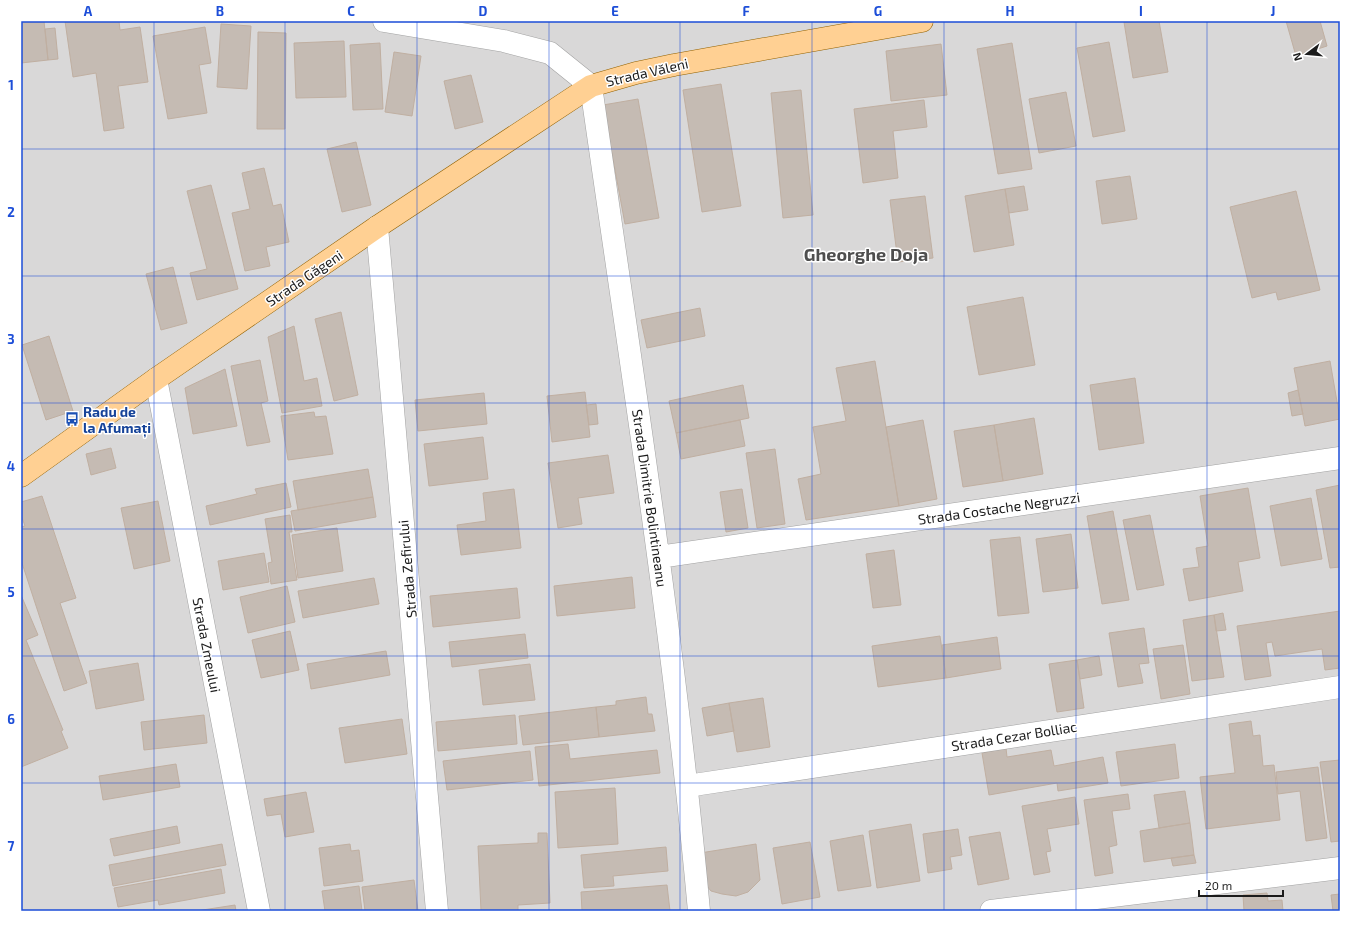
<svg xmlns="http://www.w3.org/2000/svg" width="1361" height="932" font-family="'Exo 2',sans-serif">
<rect width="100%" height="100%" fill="#eee9df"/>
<path fill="#d9d8d8" d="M21,21H1340V911H21Z"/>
<path fill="#c5bbb3" stroke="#c0afa1" d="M21,21H44L48,60L21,63Z
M65,21H119L120,30L140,27L148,82L118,86L124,128L104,131L96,73L73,77Z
M1159,21L1168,72L1133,78L1124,22Z
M1286,21H1320L1327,46L1296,56Z
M221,24L251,26L247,89L217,87Z
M205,27L211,63L199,65L207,113L168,119L153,36Z
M55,28L58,59L48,60L45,29Z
M258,32L286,33L285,129H257Z
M344,41L346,97L296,98L294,43Z
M1109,42L1125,131L1093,137L1077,48Z
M380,43L383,109L353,110L350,45Z
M1012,43L1032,169L998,174L977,49Z
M941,44L947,95L891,101L886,51Z
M394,52L421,56L412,116L385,112Z
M471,75L483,122L455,129L444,81Z
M721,84L741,206L702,212L683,90Z
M801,90L813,215L783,218L771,93Z
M1066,92L1076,146L1039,153L1029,99Z
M638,99L659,218L625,224L603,105Z
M924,100L927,127L893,131L898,178L863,183L854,109Z
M356,142L371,205L342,212L327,149Z
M264,168L273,206L281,204L289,242L266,247L270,266L245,271L232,213L250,209L242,173Z
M1130,176L1137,219L1102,224L1096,181Z
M211,185L238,289L197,300L190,273L207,269L187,191Z
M1024,186L1028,210L1009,213L1005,189Z
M1005,189L1014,245L974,252L965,196Z
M1296,191L1320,290L1278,300L1276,292L1252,298L1230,207Z
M925,196L933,258L898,262L890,200Z
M173,267L187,323L161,330L146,274Z
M1023,297L1035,365L979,375L967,307Z
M700,308L705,336L647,348L641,320Z
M341,312L358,395L334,401L315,319Z
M294,326L304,381L317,378L322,406L282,413L268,337Z
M49,336L73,411L46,420L22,345Z
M260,360L268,401L261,403L270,442L247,446L231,366Z
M875,361L899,506L806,520L798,479L821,474L813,427L846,421L836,368Z
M1330,361L1340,419L1305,426L1294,368Z
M225,369L237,426L193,434L185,388Z
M1135,378L1144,443L1099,450L1090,385Z
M743,385L749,418L676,433L669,401Z
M1298,390L1303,414L1292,416L1288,393Z
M585,392L590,437L552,442L547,396Z
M484,393L487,424L418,431L415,400Z
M596,404L598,424L589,425L586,405Z
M314,412L315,417L326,416L333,454L288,460L281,416Z
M1034,418L1043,474L1003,481L994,425Z
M740,420L745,446L681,459L676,433Z
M923,420L937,499L899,506L886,427Z
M994,425L1003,481L963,487L954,431Z
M483,437L488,479L429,486L424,444Z
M111,448L116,468L91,475L86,454Z
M775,449L785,524L757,528L746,453Z
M608,455L614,493L578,498L582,524L558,528L548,463Z
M368,469L373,497L298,510L293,481Z
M286,483L291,507L210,525L206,506L257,494L255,489Z
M1340,485V567L1330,568L1316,490Z
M1248,488L1260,558L1238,562L1243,591L1189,601L1183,569L1199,567L1196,548L1208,546L1200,496Z
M514,489L521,548L461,555L457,525L486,521L483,493Z
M742,489L748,528L726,532L720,492Z
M42,496L76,598L60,603L87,683L64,691L21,560V527L25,526L21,515V502Z
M373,497L376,517L295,531L291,511Z
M1311,498L1322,559L1281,566L1270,506Z
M158,501L170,561L134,569L121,508Z
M1113,511L1129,600L1102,604L1087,516Z
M290,515L292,532H289L297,580L271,584L268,563L272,562L265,519Z
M1150,515L1164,585L1137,590L1123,520Z
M337,528L343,571L298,578L292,535Z
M1071,534L1078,588L1043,592L1036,539Z
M1020,537L1029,613L998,616L990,540Z
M894,550L901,605L873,608L866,554Z
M264,553L269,582L223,590L218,561Z
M632,577L635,608L557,616L554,586Z
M374,578L379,604L303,618L298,591Z
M287,586L295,622L248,633L240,597Z
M517,588L520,618L433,627L430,596Z
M21,595L38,635L26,640L63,730L61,731L68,748L21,767Z
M1340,611V668L1325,670L1322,649L1275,656L1272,642L1266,643L1271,676L1245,680L1237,626Z
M1223,613L1226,630L1216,631L1214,615Z
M1214,615L1224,677L1192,681L1183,620Z
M1144,628L1149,663L1139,664L1143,683L1118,687L1109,633Z
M290,631L299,670L261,678L252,640Z
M525,634L528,658L452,667L449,642Z
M940,636L946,678L878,687L872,646Z
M997,637L1001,669L946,678L942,645Z
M1183,645L1190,694L1161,699L1153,649Z
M386,651L390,675L311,689L307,664Z
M1099,656L1102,675L1080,679L1077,660Z
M1077,660L1084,708L1057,712L1049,664Z
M138,663L144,700L96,709L89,671Z
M530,664L535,700L483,705L479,670Z
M646,697L648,714H652L655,731L599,737L596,707L616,705V701Z
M763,698L770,747L737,752L729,703Z
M729,703L734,731L707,736L702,708Z
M596,707L599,737L523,745L519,716Z
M204,715L207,743L144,750L141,722Z
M515,715L517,744L438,751L436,722Z
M402,719L407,754L345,763L339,728Z
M1251,721L1253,736L1260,735L1263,766L1274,765L1280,820L1206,829L1200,777L1235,773L1229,724Z
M568,744L570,759L657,750L660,773L539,786L535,747Z
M1175,744L1179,778L1121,786L1116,752Z
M1006,748L1007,757L1051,750L1054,766L1103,757L1108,783L1058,791L1057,783L989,795L982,753Z
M530,751L533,780L447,790L443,761Z
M1340,760V841L1331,842L1320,762Z
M176,764L180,787L103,800L99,776Z
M1318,767L1327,838L1306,841L1300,791L1278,794L1276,772Z
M615,788L618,844L558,848L555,792Z
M1185,791L1190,823L1159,828L1154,795Z
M306,792L314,832L285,837L281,814L267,816L264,799Z
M1128,794L1130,809L1112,811L1117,845L1109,847L1113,873L1095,876L1084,800Z
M1075,797L1079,824L1047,829L1051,851L1046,852L1050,872L1034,875L1022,806Z
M1190,823L1194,855L1144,862L1140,831Z
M911,824L920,881L877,888L869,831Z
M177,826L180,843L114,856L110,839Z
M958,829L962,855L950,857L952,869L928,873L923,834Z
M1000,832L1009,879L978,885L969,837Z
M538,833H547L550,903L518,905V911H481L478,846L538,843Z
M863,835L871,886L838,891L830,841Z
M810,842L820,897L782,904L773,848Z
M222,844L226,865L113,886L109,865Z
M350,844L351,851L359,850L363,881L324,886L319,848Z
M756,844L760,880L748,892L736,896L722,894L711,891L702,880L700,853Z
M666,847L668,871L613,876L614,886L584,888L581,855Z
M1194,855L1196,863L1173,866L1171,858Z
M221,869L225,893L159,905L158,900L118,907L114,888Z
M414,880L418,911H365L362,887Z
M667,885L670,911H582L581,892Z
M359,886L362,911H325L322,891Z
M1267,893L1268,901L1282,900L1283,911H1244L1243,895Z
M1340,894V911H1333L1331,895Z
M235,905L236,911H196Z"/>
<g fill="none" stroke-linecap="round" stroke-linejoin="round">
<defs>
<path id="minor" d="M384,21L504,41L550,53L591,86C630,360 674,635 699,911
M377,227L437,911
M156,379L259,911
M659,557L1340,458
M687,786L1340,687
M991,911L1340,868"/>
<path id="major" d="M21,476L156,379L377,227L591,86L636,73L674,65L922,21"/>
</defs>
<use href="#minor" stroke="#a2a2a2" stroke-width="23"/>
<use href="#major" stroke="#926100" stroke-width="23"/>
<use href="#minor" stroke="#fff" stroke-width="22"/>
<use href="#major" stroke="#ffd093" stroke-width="22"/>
</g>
<path fill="none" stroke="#1d4ed8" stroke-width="1" stroke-opacity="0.55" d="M154,21V911M285,21V911M417,21V911M549,21V911M680,21V911M812,21V911M944,21V911M1076,21V911M1207,21V911M21,149H1340M21,276H1340M21,403H1340M21,529H1340M21,656H1340M21,783H1340"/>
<defs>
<symbol id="bus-bare" viewBox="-9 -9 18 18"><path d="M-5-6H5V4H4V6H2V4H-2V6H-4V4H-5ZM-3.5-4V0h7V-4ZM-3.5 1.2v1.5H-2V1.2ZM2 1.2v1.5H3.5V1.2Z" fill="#1a4fb4" stroke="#fff" stroke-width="2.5" paint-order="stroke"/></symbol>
</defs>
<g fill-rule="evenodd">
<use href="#bus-bare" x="62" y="409" width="20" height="20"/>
</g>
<g text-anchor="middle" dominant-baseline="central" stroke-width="3" stroke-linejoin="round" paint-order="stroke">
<g font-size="14" fill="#1b1b1b" stroke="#fff">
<text transform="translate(647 72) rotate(-13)">Strada Văleni</text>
<text transform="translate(304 278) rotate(-34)">Strada Găgeni</text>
<text transform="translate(650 498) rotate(82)">Strada Dimitrie Bolintineanu</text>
<text transform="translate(999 508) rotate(-8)">Strada Costache Negruzzi</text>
<text transform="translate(407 569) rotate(-95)">Strada Zefirului</text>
<text transform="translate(207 645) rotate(79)">Strada Zmeului</text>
<text transform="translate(1014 736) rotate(-9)">Strada Cezar Bolliac</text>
</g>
<g font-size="14" font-weight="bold" fill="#164399" stroke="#fff" text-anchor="start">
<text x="83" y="411">Radu de<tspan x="83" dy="16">la Afumați</tspan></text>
</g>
<g font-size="18" font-weight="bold" fill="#4e4e4e" stroke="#fff">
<text x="866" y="254">Gheorghe Doja</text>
</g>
</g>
<rect width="1361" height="932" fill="none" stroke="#ffffff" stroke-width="44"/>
<g transform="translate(1307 54) rotate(254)" stroke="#ffffff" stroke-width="3" paint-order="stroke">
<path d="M0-3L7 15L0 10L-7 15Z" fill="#1b1b1b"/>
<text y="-6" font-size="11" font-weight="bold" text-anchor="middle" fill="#1b1b1b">N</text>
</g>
<path d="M1199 890v6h84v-6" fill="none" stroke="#1b1b1b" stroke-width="2"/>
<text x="1205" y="890" font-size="12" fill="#1b1b1b" stroke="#ffffff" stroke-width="3" paint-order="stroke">20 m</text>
<rect x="22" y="22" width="1317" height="888" fill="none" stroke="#1d4ed8" stroke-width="1.5"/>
<g font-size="13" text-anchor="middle" font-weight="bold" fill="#1d4ed8">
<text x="88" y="16">A</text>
<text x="220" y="16">B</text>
<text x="351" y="16">C</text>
<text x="483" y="16">D</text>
<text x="615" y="16">E</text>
<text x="746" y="16">F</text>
<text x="878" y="16">G</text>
<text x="1010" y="16">H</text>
<text x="1141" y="16">I</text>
<text x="1273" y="16">J</text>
<text x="11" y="90">1</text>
<text x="11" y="217">2</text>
<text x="11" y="344">3</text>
<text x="11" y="471">4</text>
<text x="11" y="597">5</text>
<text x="11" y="724">6</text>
<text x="11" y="851">7</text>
</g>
</svg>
